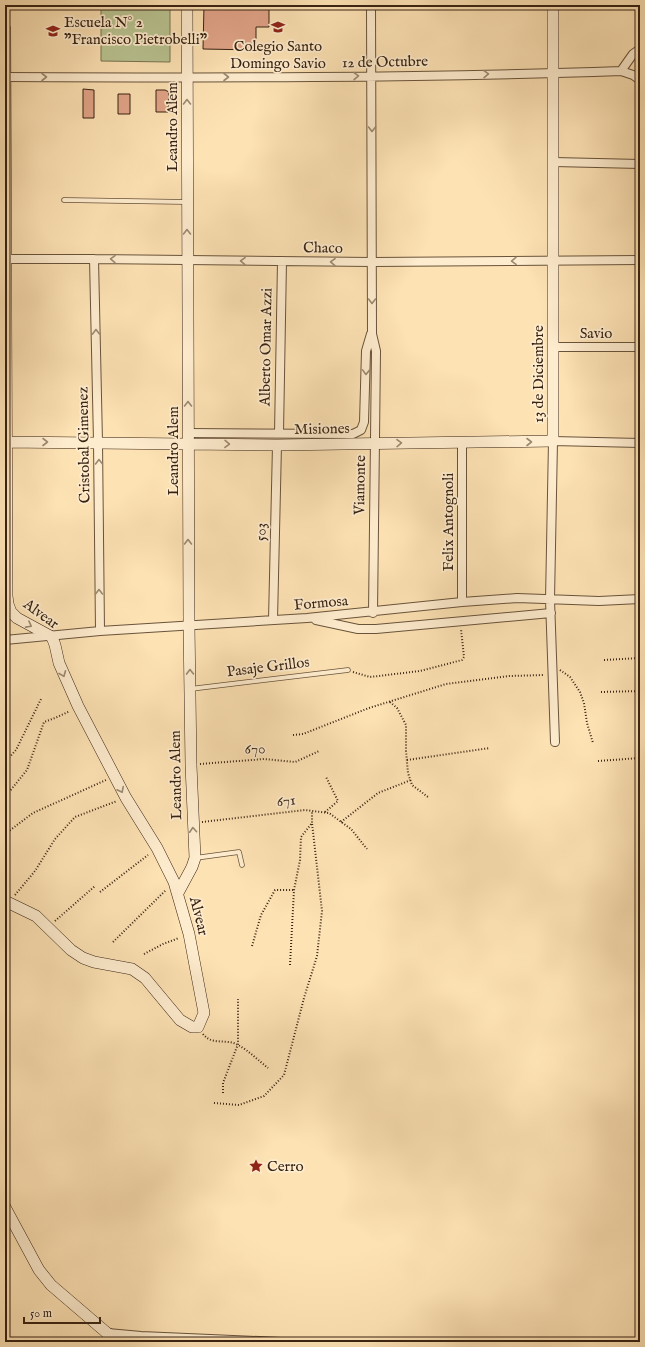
<svg xmlns="http://www.w3.org/2000/svg" width="645" height="1347" font-family="'IM FELL English',serif">
<rect width="100%" height="100%" fill="#fde2b4"/>
<filter id="stains"><feTurbulence type="fractalNoise" baseFrequency=".005" numOctaves="4"/><feColorMatrix values="0 0 0 0 .2 0 0 0 0 .09 0 0 0 0 .02 0 0 0 .5 -.17"/></filter>
<radialGradient id="worn" r=".72"><stop offset=".6" stop-color="#630" stop-opacity="0"/><stop offset="1" stop-color="#630" stop-opacity=".3"/></radialGradient>
<path fill="#b9c492" stroke="#787452" d="M101,5H170V62L101,61Z"/>
<path fill="#e1a488" stroke="#382313" d="M204,5H269V27H256V50L203,49Z
M83,89L94,90V118H83Z
M156,90H165L169,92L168,112H156Z
M118,94H130V114H118Z"/>
<g fill="none" stroke-linecap="round" stroke-linejoin="round">
<defs>
<path id="lane" d="M64,200L187,202
M190,689L348,670
M195,858L239,852L242,865"/>
<path id="street" d="M371,5L372,334L376,351L373,613
M621,71L633,54L640,49
M5,77C210,78 416,78 621,71L633,75L640,80
M554,162L640,164
M5,259H94L372,262L640,260
M94,259L98,442L100,631
M552,347H640
M188,433L353,434L361,430L364,422L366,351L371,334
M279,433L282,261
M462,602V442
M273,620L277,445
M316,620L358,629H376L551,613
M5,640L100,631L307,618L462,602L517,598L599,601L640,599
M555,742L550,600L553,441L640,443
M108,1333L141,1336L281,1342"/>
<path id="secondary" d="M5,29L7,596L8,604L11,612L17,618L52,637L55,645L59,663L78,706L126,798L157,848L174,882L189,934L204,1013L198,1027H192L180,1020L145,978L132,969L94,962L83,958L71,950L36,916L5,901
M5,442L277,445L553,441V5
M178,893L192,867L195,858L191,765L189,625L187,5
M5,1207L39,1270L51,1285L107,1333L122,1342"/>
</defs>
<use href="#lane" stroke="#69533b" stroke-width="5.5"/>
<use href="#street" stroke="#69533b" stroke-width="10"/>
<use href="#secondary" stroke="#382313" stroke-width="12"/>
<path stroke="#382313" stroke-width="2" stroke-dasharray="1 2" stroke-linecap="butt" d="M604,660L640,658
M560,670L570,677L580,692L584,703L587,723L593,743
M353,672L370,677L420,671L462,660L464,657L461,629
M601,692L640,691
M390,702L397,708L406,725V751L408,773L412,785L428,797
M293,735L303,734L369,708L446,684L509,676L544,675
M407,760L490,748
M598,761L640,758
M5,762L16,750L41,699
M200,764L264,759L295,762L319,751
M5,797L27,770L44,722L55,718L70,711
M325,812L338,801L326,777
M202,822L305,810L329,813L351,829L367,849
M341,822L378,793L411,780
M5,834L33,813L106,780
M100,892L148,855
M15,895L35,871L55,839L75,817L117,801
M55,921L95,886
M113,942L166,890
M252,946L261,915L275,890H294
M144,954L163,944L179,938
M290,965L294,890L300,860L301,837L312,823V811
M203,1034C212,1046 226,1038 238,1045C248,1050 259,1061 268,1068
M223,1093V1083L238,1044V999
M214,1103L239,1105L264,1096L284,1075L304,998L317,956L322,911L312,823"/>
<use href="#lane" stroke="#feecce" stroke-width="4"/>
<use href="#street" stroke="#feecce" stroke-width="8"/>
<use href="#secondary" stroke="#feecce" stroke-width="11"/>
</g>
<defs><path id="oneway-chevron" d="M-2-3.5L2.5 0L-2 3.5" fill="none" stroke-width="1.6" stroke-linecap="round" stroke-linejoin="round"/></defs>
<g stroke="#9b8870">
<use href="#oneway-chevron" transform="translate(486 74) rotate(-1)"/>
<use href="#oneway-chevron" transform="translate(356 76) rotate(-1)"/>
<use href="#oneway-chevron" transform="translate(44 77)"/>
<use href="#oneway-chevron" transform="translate(226 77)"/>
<use href="#oneway-chevron" transform="translate(187 102) rotate(-90)"/>
<use href="#oneway-chevron" transform="translate(372 129) rotate(90)"/>
<use href="#oneway-chevron" transform="translate(187 232) rotate(-90)"/>
<use href="#oneway-chevron" transform="translate(113 259) rotate(-179)"/>
<use href="#oneway-chevron" transform="translate(243 261) rotate(-179)"/>
<use href="#oneway-chevron" transform="translate(514 261) rotate(179)"/>
<use href="#oneway-chevron" transform="translate(333 262) rotate(-179)"/>
<use href="#oneway-chevron" transform="translate(372 301) rotate(90)"/>
<use href="#oneway-chevron" transform="translate(96 332) rotate(-91)"/>
<use href="#oneway-chevron" transform="translate(366 372) rotate(92)"/>
<use href="#oneway-chevron" transform="translate(188 404) rotate(-90)"/>
<use href="#oneway-chevron" transform="translate(45 442)"/>
<use href="#oneway-chevron" transform="translate(529 442)"/>
<use href="#oneway-chevron" transform="translate(399 443) rotate(-1)"/>
<use href="#oneway-chevron" transform="translate(227 444) rotate(1)"/>
<use href="#oneway-chevron" transform="translate(99 462) rotate(-90)"/>
<use href="#oneway-chevron" transform="translate(188 542) rotate(-90)"/>
<use href="#oneway-chevron" transform="translate(99 592) rotate(-90)"/>
<use href="#oneway-chevron" transform="translate(29 625) rotate(28)"/>
<use href="#oneway-chevron" transform="translate(190 672) rotate(-91)"/>
<use href="#oneway-chevron" transform="translate(63 674) rotate(68)"/>
<use href="#oneway-chevron" transform="translate(121 790) rotate(63)"/>
<use href="#oneway-chevron" transform="translate(193 830) rotate(-94)"/>
</g>
<defs>
<symbol id="school-bare" viewBox="-9 -9 18 18"><path d="M0-5L7-2L0 1L-7-2ZM-4 1L0 2.5L4 1V4Q0 6-4 4Z" fill="#8f2418" stroke="#feecce" stroke-width="2.5" paint-order="stroke"/></symbol>
<symbol id="sight-bare" viewBox="-9 -9 18 18"><path d="M0-6L1.8-2.2L6-1.7L2.9 1.2L3.7 5.4L0 3.3L-3.7 5.4L-2.9 1.2L-6-1.7L-1.8-2.2Z" fill="#8f2418" stroke="#feecce" stroke-width="2.5" paint-order="stroke"/></symbol>
</defs>
<g fill-rule="evenodd">
<use href="#school-bare" x="268" y="17" width="20" height="20"/>
<use href="#school-bare" x="43" y="21" width="20" height="20"/>
<use href="#sight-bare" x="246" y="1156" width="20" height="20"/>
</g>
<g text-anchor="middle" dominant-baseline="central" stroke-width="3.5" stroke-linejoin="round" paint-order="stroke">
<g font-size="15" fill="#382313" stroke="#feecce" text-anchor="start">
<text x="64" y="22">Escuela N° 2<tspan x="64" dy="17">"Francisco Pietrobelli"</tspan></text>
<text x="278" y="46" text-anchor="middle">Colegio Santo<tspan x="278" dy="17">Domingo Savio</tspan></text>
<text x="267" y="1166">Cerro</text>
</g>
<g font-size="15" fill="#382313" stroke="#feecce">
<text transform="translate(385 62) rotate(-1)">12 de Octubre</text>
<text transform="translate(172 127) rotate(-90)">Leandro Alem</text>
<text transform="translate(323 248) rotate(1)">Chaco</text>
<text x="596" y="333">Savio</text>
<text transform="translate(266 347) rotate(-89)">Alberto Omar Azzi</text>
<text transform="translate(538 374) rotate(-90)">13 de Diciembre</text>
<text transform="translate(322 429) rotate(-1)">Misiones</text>
<text transform="translate(84 445) rotate(-91)">Cristobal Gimenez</text>
<text transform="translate(173 451) rotate(-90)">Leandro Alem</text>
<text transform="translate(360 485) rotate(-89)">Viamonte</text>
<text transform="translate(448 522) rotate(-90)">Felix Antognoli</text>
<text transform="translate(261 532) rotate(-89)">503</text>
<text transform="translate(321 603) rotate(-5)">Formosa</text>
<text transform="translate(41 614) rotate(36)">Alvear</text>
<text transform="translate(268 667) rotate(-7)">Pasaje Grillos</text>
<text transform="translate(255 749) rotate(-2)">670</text>
<text transform="translate(176 775) rotate(-91)">Leandro Alem</text>
<text transform="translate(286 801) rotate(-7)">671</text>
<text transform="translate(199 916) rotate(76)">Alvear</text>
</g>
</g>
<rect width="645" height="1347" fill="none" stroke="#fde2b4" stroke-width="20"/>
<rect x="6" y="6" width="633" height="1335" fill="none" stroke="#382313" stroke-width="2"/>
<rect x="10" y="10" width="625" height="1327" fill="none" stroke="#382313"/>
<path d="M24 1317v6h76v-6" fill="none" stroke="#382313" stroke-width="2"/>
<text x="30" y="1317" font-size="12" fill="#382313" stroke="#feecce" stroke-width="3" paint-order="stroke">50 m</text>
<rect width="100%" height="100%" filter="url(#stains)"/>
<rect width="100%" height="100%" fill="url(#worn)"/>
</svg>
